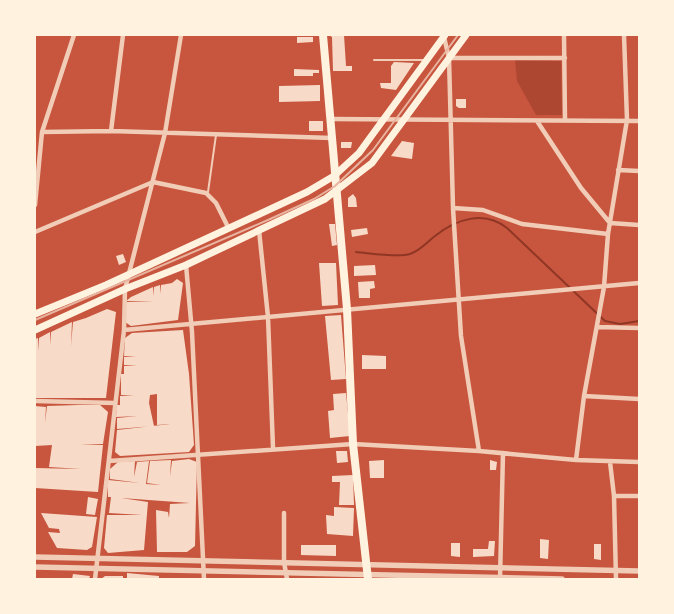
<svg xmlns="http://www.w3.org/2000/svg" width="674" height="614" font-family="Signika,sans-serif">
<rect width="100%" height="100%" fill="#c8553d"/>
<path fill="#ae4732" d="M515,60L561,61L562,115H536L517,81Z"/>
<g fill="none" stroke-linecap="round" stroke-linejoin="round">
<path stroke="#8f3625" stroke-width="2" d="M356,252C369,253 398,258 410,254C421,250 427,242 435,236C456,219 484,210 507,228L605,321L620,324L639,321"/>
</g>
<path fill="#f7dbc8" d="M329,35H344L346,66H352V71H333L332,37Z
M297,37H313V42L297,43Z
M394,62L414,63L396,90L381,88L380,83H391V66Z
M294,69L319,70V73H313V76H294Z
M320,85V101L279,102V86Z
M456,99H466V108H459L456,106Z
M309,121H323V131H309Z
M402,141L414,143L412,159L391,156Z
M341,142H352L351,148H341Z
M353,194L356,198L357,207H348V198Z
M329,224H335L337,245L332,246Z
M367,228L368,234L352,237L351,230Z
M123,254L126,262L119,265L116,256Z
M319,263H336L338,305L322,306Z
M375,265L376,275L354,276V266Z
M177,279L183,283L178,320L131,326L125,322L126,302L154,301H126L131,297L153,287L154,296V287L160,285L161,294V285L172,283Z
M374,281L375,288L370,289V298H359L358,282Z
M107,309L116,312L106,398H35V339L38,338L39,351V338L50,332V345L51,332L72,322L71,346L73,322L86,318L82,351L86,318Z
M341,315L346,379L331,380L325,316Z
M183,330L189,374L194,445L189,452L120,456L115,452L117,430L170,424L157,425V394L150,395L149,403L154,426L117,429V418L138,416L116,417L117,405H120V396H134L121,395V374H124V366H137L124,365V357H136L124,356L125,338L132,333Z
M362,355L386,356V369H362Z
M346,393L350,436L330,438L328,411L334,410L333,394Z
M78,405H100L108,412L103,444H80L103,445L98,492L35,488V468L81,469L49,467L52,445L35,446V406L46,407L45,423L47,406Z
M336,451H347L348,462L337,463Z
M189,459L197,462L195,546L187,552H157L156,510L168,512L169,518L170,504L190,503L121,498L148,502L144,550L108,553L104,548L107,515H142L109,513L111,497H108V480L140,483L110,479V469L118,462L135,461L134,477L137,462L149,461L146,484L161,485L147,483L150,461L171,460L170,477L172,461Z
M384,460V478H370L369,461Z
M490,460L497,462L496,470H490Z
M353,475L354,505H339L340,482H332V476Z
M88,497L98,499L95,515L86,514Z
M334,507L354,508L353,536L327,534L326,515L334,516Z
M41,513L97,517L92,547L87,550L57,548L48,532L60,533L59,529L49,528Z
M540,539L549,540L548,559L540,558Z
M489,541H495L494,556L473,557V549H488Z
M451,543H460V557L451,556Z
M594,544H601V560L594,559Z
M301,545H336V556L301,555Z
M127,573L159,576V579H127Z
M73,574L90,576L89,579H72Z
M105,576H123V579H101Z"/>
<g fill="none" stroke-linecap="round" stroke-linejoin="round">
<path stroke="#f1ccb7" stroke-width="2" d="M374,60H424
M208,192L216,135"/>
<path stroke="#f1ccb7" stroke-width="4.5" d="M564,35L565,120
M444,37L449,58L453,208L461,336L479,451
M449,58H565
M331,119L639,121
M537,121L581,188L610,223L639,225
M111,131L123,35
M42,132L111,131L332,138
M618,170L639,171
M35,205L42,132L74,35
M453,208L483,210L522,224L608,234
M259,230L268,317L273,448
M35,232L153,182L206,193L216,203L228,227
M186,265L192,332L204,579
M597,327L639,328
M124,330L639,283
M584,396L639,399
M35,401L115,403
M576,460L584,396L604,287L608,234L627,120L624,35
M109,461L353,444L479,451L576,460L639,462
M610,462L614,496L616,579
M614,496H639
M284,513V562L287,579
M95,579L124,330L125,289L165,133L181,35
M500,579L503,453"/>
<path stroke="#f1ccb7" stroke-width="5.5" d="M35,557L639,571
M35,567L562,579"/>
<path stroke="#fff3e0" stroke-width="7" d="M35,314L106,285L307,192L334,176L359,153L445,35
M35,330L125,289L186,265L325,199L372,163L466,35"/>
<path stroke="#fff3e0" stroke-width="8" d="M323,35L347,309L353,444L368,579"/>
<path stroke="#e9b49f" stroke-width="2" d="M35,320L268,220L314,199L335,186L373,150L458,35"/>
</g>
<rect width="674" height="614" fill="none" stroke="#fff3e0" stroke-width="72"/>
</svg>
